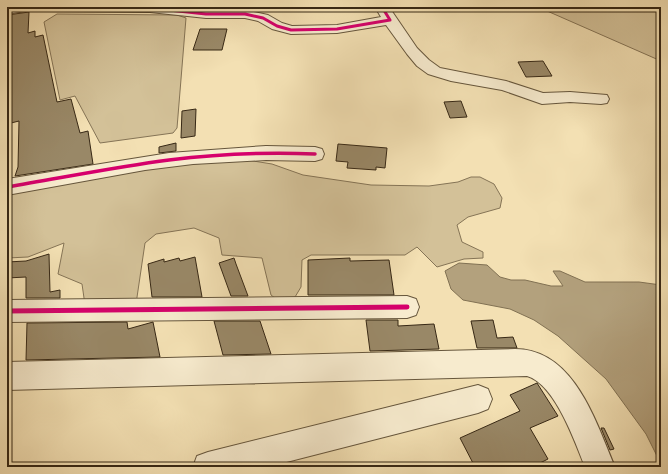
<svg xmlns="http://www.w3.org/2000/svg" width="668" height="474" font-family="'Libre Bodoni',serif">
<rect width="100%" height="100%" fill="#f3e0b3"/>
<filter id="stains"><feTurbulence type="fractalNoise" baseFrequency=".005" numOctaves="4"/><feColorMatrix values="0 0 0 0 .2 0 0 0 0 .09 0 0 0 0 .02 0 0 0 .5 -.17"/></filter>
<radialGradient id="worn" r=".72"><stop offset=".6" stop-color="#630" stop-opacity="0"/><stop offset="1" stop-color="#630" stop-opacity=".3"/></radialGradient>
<path fill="#d3c198" stroke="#857456" d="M538,7H661V61Z
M57,14L177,15L186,18L177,128L173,133L100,143L75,96L60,100L44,22Z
M247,160L272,164L303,175L371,185L429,186L458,182L471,177H480L494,184L502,198L500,208L468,217L457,225L462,242L483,252V258L464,259L437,267L417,247L405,255H311L302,260L301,287L295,297L280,302L271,295L262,258L222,255L219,238L194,228L156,234L145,243L136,304L85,305L82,284L58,274L64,243L28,257L7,258V190L129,169Z"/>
<path fill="#b3a17d" stroke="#817153" d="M459,263L487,265L500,277L511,280H525L551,286H563L553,271H560L585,282H639L661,285V464L646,434L606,379L558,336L534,320L510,309L463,300L451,289L445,271Z"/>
<path fill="#998867" stroke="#372815" d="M29,12L28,33L35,31V37L43,35L57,102L71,99L80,133L88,131L93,164L15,176L18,167L19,121L7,124V15Z
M200,29H227L222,50H193Z
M543,61L552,76L526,77L518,62Z
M461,101L467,117L450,118L444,102Z
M196,109L195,136L181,138L182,111Z
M176,143V151L159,153V147Z
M338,144L387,148L385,168L376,167V170L347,168L348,162L336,161Z
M49,254L50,292L60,290V298H26V277L7,278V262L26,261Z
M195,257L202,297H152L148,264L164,259V262L179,258L180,261Z
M234,258L236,264L248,296H231L219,263Z
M350,258V261L389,260L394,295H308V260Z
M366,320H398V326L434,324L439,349L370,351Z
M493,320L497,338L513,337L517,348H477L471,321Z
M214,321H260L271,354L223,355Z
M127,322L128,329L153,322L160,357L26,360L27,323Z
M537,383L558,416L530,428L548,459L532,467H475L460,438L520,411L510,395Z
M601,428H604L614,449L610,450Z"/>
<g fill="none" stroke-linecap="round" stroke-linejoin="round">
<defs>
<path id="minor" d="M7,7H34L32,10L7,14Z
M40,7H179L206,10H245L268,15L282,23L292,26L337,25L381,17L375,7H389L417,48L429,60L440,68L506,81L543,93L570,92L607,95L609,99L607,103L601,104L570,102L542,104L502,90L451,81L428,74L417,66L407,54L386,25L337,33L291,34L272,29L258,21L245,18H206L150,12L47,11L42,10Z
M266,146L315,147L322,149L324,154L322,159L315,161L266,160L193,164L145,170L7,195V179L169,153Z
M407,296L416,299L419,307L416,315L407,318L7,322V300Z
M515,349C574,349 596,422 615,467H585C575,442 555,384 527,376L7,390V362Z
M478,385L488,389L492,399L488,409L478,413L267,467H193L197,456L208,452Z"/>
</defs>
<use href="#minor" stroke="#66563c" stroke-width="2"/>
<use href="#minor" fill="#f7ebce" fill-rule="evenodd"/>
<defs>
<path id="cycleway-far2" d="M47,7L150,8L206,14H245L263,18L277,26L291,30L337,29L390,20L382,7"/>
<path id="cycleway-far1" d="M7,187C61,178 115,167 169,160C218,154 266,152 315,154"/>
<path id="cycleway" d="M7,311L407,307"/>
</defs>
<use href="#cycleway-far2" stroke="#f7ebce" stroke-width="4.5"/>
<use href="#cycleway-far1" stroke="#f7ebce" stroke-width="6"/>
<use href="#cycleway" stroke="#f7ebce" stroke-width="8"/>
<use href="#cycleway-far2" stroke="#d6006c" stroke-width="3"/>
<use href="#cycleway-far1" stroke="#d6006c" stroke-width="3.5"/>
<use href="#cycleway" stroke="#d6006c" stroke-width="5"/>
</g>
<rect width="668" height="474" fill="none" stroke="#f3e0b3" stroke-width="24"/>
<rect x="8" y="8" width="652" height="458" fill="none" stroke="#372815" stroke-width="2"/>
<rect x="12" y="12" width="644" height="450" fill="none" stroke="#372815"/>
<rect width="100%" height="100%" filter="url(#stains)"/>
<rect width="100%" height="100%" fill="url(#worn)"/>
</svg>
